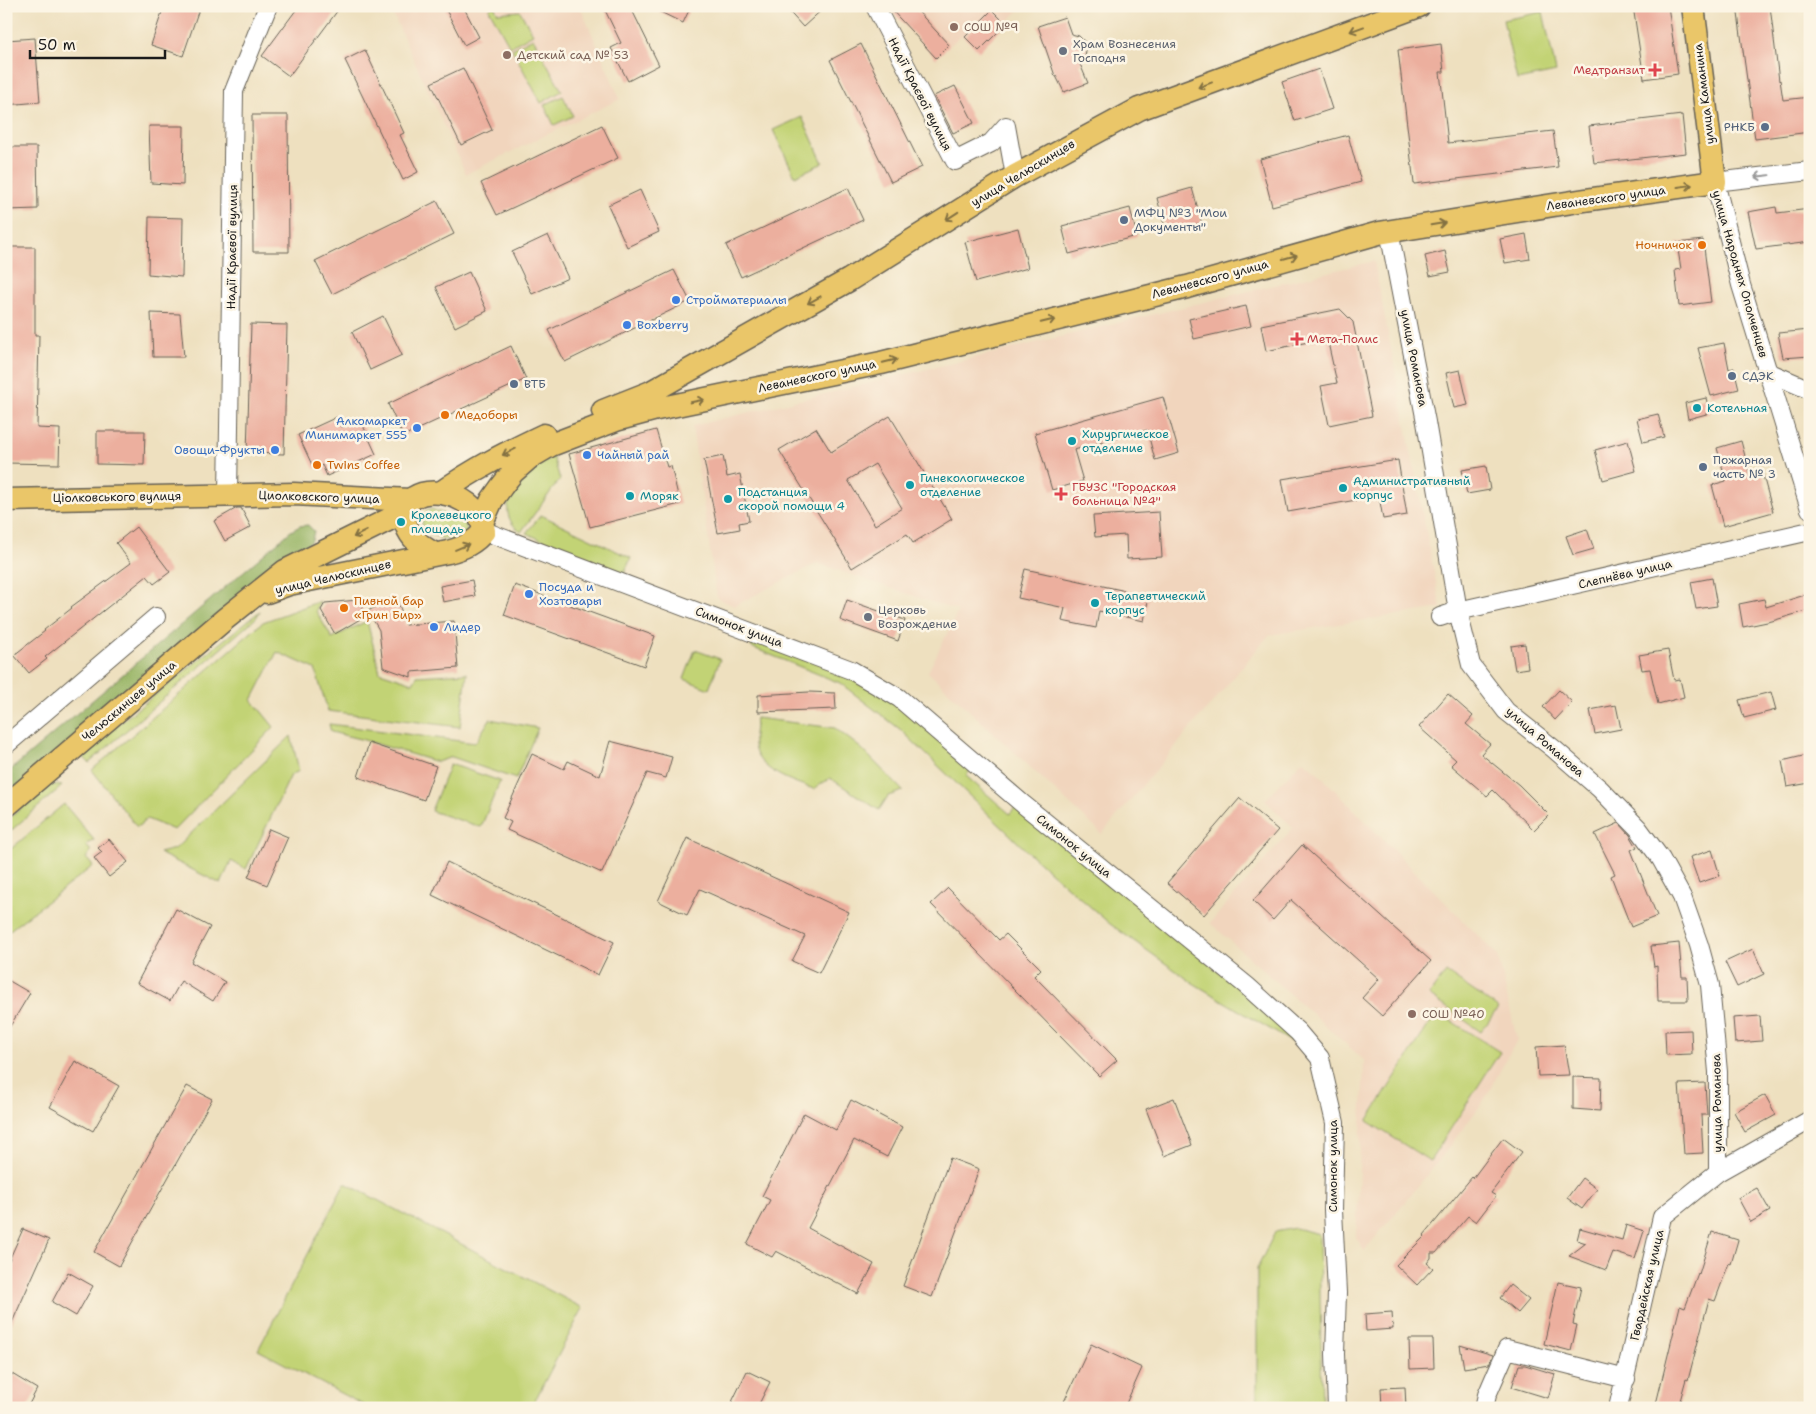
<svg xmlns="http://www.w3.org/2000/svg" width="1816" height="1414" font-family="'Shantell Sans',sans-serif">
<rect width="100%" height="100%" fill="#fcf5e5"/>
<filter id="ink" filterUnits="userSpaceOnUse"><feTurbulence type="fractalNoise" baseFrequency=".02" numOctaves="2"/><feDisplacementMap in="SourceGraphic" scale="10" xChannelSelector="R" yChannelSelector="G"/><feConvolveMatrix kernelMatrix="1 2 1 2 8 2 1 2 1" color-interpolation-filters="sRGB"/></filter>
<filter id="wash" filterUnits="userSpaceOnUse"><feTurbulence type="fractalNoise" baseFrequency=".0096" numOctaves="4" result="noise"/><feDisplacementMap in="SourceGraphic" scale="20" xChannelSelector="R" yChannelSelector="G"/><feGaussianBlur stdDeviation="1.12" result="paint"/><feColorMatrix in="noise" values="0 0 0 0 0 0 0 0 0 0 0 0 0 0 0 0 0 1.4 0 .05"/><feComposite in="paint" operator="in"/></filter>
<g filter="url(#wash)">
<rect width="100%" height="100%" fill="#eee0bf"/>
<path fill="#f1d5bd" d="M404,6H580L620,99L466,174L392,12Z
M886,6H1023L978,52L961,35L936,59Z
M1374,261L1441,608L1269,635L1102,834L928,672L958,611L817,563L734,606L717,598L692,426Z
M1303,760L1318,773L1498,956L1517,1040L1483,1102L1437,1163L1364,1251L1356,1237L1364,1060L1210,923L1293,828L1265,800Z"/>
<path fill="#c2d375" stroke="#6f7848" d="M494,6L498,13L520,11L533,34L510,47L489,9Z
M1543,12L1556,72L1517,80L1503,20Z
M533,38L562,91L541,103L512,49Z
M563,96L573,116L554,125L544,105Z
M802,117L823,163L795,176L773,130Z
M553,457L560,479L521,532C487,508 526,467 553,457Z
M432,509L463,521L467,528L466,534L455,542C443,538 417,534 423,517C425,512 427,511 432,509Z
M541,515L631,558L623,576L526,533Z
M320,601L316,611L332,638L367,621L380,672L413,683L417,676L467,673L460,727L328,711L315,669L277,652L252,700L274,727L174,830L147,819L137,827L92,770L263,622Z
M260,611L256,618L89,763L81,754Z
M753,637L849,673L897,701L974,766L966,776L1010,814L1017,804L1297,1037L1290,1041L1193,983L1110,924L1030,854L901,730L840,683L751,647Z
M695,650L720,659L709,689L684,679Z
M756,718L835,728L862,749L903,791L888,796L879,810L830,778L814,789C793,782 756,770 754,745C753,737 755,727 756,718Z
M490,719L538,728L516,779L452,757L437,762L364,740L331,732L329,724L475,743Z
M291,736L299,771L291,775L246,869L231,861L221,884L159,853L175,849Z
M450,764L500,781L481,827L431,811Z
M49,784L62,786L6,835V821Z
M64,804L94,840L86,845L91,851L86,858L93,866L6,933V853Z
M1446,972L1498,1008L1481,1032L1429,995Z
M1437,1012L1500,1052L1430,1161L1367,1121Z
M345,1183L583,1308L531,1408H369L258,1350Z
M1295,1228L1319,1234L1322,1408H1257V1269L1275,1232Z"/>
<path fill="#99b566" stroke="#5a6841" d="M308,525L314,531L312,540L306,546L6,798V774L291,531L300,526Z"/>
<g id="blocks">
<path fill="#ecaf9e" fill-rule="evenodd" d="M164,6H200L183,56L151,45Z
M299,6H341L289,76L262,56Z
M444,6H463L479,37L464,45Z
M603,6H630L659,65L628,81L611,48L621,43Z
M648,6H691L683,23Z
M784,6H826L803,27Z
M888,6H913L949,45L936,58Z
M1633,6H1668L1678,74L1644,79Z
M1737,6H1770L1779,81L1780,80L1783,100L1810,97V132L1755,139Z
M992,10L1006,24L979,51L965,37Z
M1065,17L1071,34L1079,36L1087,44L1085,57L1080,64L1088,83L1064,92L1056,76H1055L1038,26Z
M35,38L40,102L6,105V40Z
M861,44L922,167L891,182L830,60Z
M1441,44L1444,72H1440L1448,143L1553,131L1558,167L1414,184L1398,50Z
M365,50L404,133L400,135L418,172L403,180L345,60Z
M463,68L492,130L461,145L431,83Z
M1319,69L1332,109L1295,121L1282,82Z
M955,86L974,123L953,133L934,96Z
M252,115H288L289,252H253Z
M1682,115L1686,153L1594,163L1589,126Z
M602,125L618,158L497,215L481,183Z
M149,126H184L183,185L151,183Z
M1348,135L1361,182L1272,206L1260,159Z
M6,147H37L38,209L6,210Z
M848,188L863,220L741,277L726,245Z
M1192,188L1202,223L1166,232L1157,198Z
M640,190L659,232L627,247L608,205Z
M437,201L454,234L332,294L315,261Z
M1776,207L1777,213L1810,209V242L1756,249L1748,212Z
M1130,208L1137,236L1069,254L1062,226Z
M149,217L183,218L182,277L148,274Z
M1018,228L1028,268L976,282L965,242Z
M1526,234L1530,259L1505,263L1500,239Z
M548,235L568,278L532,294L512,252Z
M1703,240L1711,302L1679,306L1675,270L1681,269L1677,243Z
M6,247H35V335H39L37,428L60,429L59,464L6,463Z
M1445,251L1450,272L1430,276L1425,256Z
M674,270L690,301L565,362L549,330Z
M469,272L487,311L455,327L436,287Z
M1246,306L1251,326L1194,339L1189,319Z
M1340,309L1353,322L1372,416L1329,425L1321,386L1337,383L1327,338L1266,351L1261,325Z
M151,313L180,314L184,357H153Z
M383,316L402,355L370,370L352,332Z
M251,324L287,325L284,454L247,453Z
M1810,330V356L1783,358L1778,333Z
M1724,343L1729,369L1734,368L1739,389L1711,396L1698,348Z
M511,346L526,379L403,436L388,404Z
M1460,370L1468,405L1454,408L1446,373Z
M1163,397L1179,453L1155,460L1147,430L1074,450L1083,481L1052,490L1035,433Z
M1706,398L1710,413L1688,419L1685,403Z
M1658,414L1664,437L1643,442L1637,419Z
M890,416L952,519L913,543L907,534L852,568L779,450L816,428L831,452ZM875,464L902,508L875,525L848,480Z
M337,417L342,427L360,419L376,454L327,476L322,465L314,469L298,435Z
M656,430L667,467L671,466L680,504L590,527L569,454Z
M97,431H145L144,465L97,464Z
M1628,441L1636,471L1603,480L1595,450Z
M1741,441L1750,475L1762,472L1773,512L1723,526L1712,485L1726,481L1717,448Z
M723,456L727,477L740,474L749,521L739,523L740,529L718,533L704,460Z
M1398,460L1407,515L1383,519L1379,496L1288,512L1282,479Z
M1486,466L1490,490L1467,494L1462,470Z
M237,508H241L251,527L225,541L214,521Z
M1159,512L1162,557L1127,559L1126,535L1095,537L1093,516Z
M136,527L170,572L154,584L147,576L45,657L47,659L29,673L14,655L45,631L44,630L72,608L71,607L131,563L116,543Z
M1587,529L1594,549L1573,555L1566,536Z
M1025,569L1149,596L1144,621L1099,611L1096,628L1062,621L1065,608L1018,598Z
M1712,578L1717,606L1696,609L1691,582Z
M472,580L475,596L443,602L440,586Z
M515,585L655,636L644,666L504,615Z
M1805,595L1809,610L1772,621L1743,627L1739,604L1764,599L1766,607Z
M395,596L404,617L405,625L454,621L458,668L411,672V677L383,667L379,630L368,611Z
M358,600L367,615L335,634L321,610L325,603Z
M847,600L905,620L898,641L840,620Z
M1525,644L1528,668L1515,670L1511,646Z
M1668,650L1674,680L1680,679L1684,697L1658,704L1650,669L1642,670L1639,655Z
M1559,690L1572,702L1555,720L1543,707Z
M809,692L835,693L836,709L758,712V695Z
M1771,692L1776,710L1744,718L1739,700Z
M1448,694L1473,716L1466,724L1490,744L1481,754L1519,785L1549,815L1534,830L1493,790L1487,796L1451,765L1456,760L1419,727Z
M1616,705L1621,729L1595,734L1590,710Z
M610,741L672,757L666,778L647,773L602,873L507,830L511,822L503,818L532,754L564,769L568,761L600,776Z
M369,743L436,766L424,800L358,777Z
M1807,755L1810,769V783L1787,787L1782,761Z
M1240,798L1278,830L1204,915L1167,883Z
M1619,823L1630,835L1637,847L1631,850L1657,916L1631,927L1611,876L1615,874L1595,834Z
M269,829L288,837L267,885L248,877Z
M687,838L849,912L819,973L792,961L805,936L700,889L687,915L658,901Z
M109,839L128,862L109,877L94,858L102,852L98,848Z
M1302,845L1431,961L1382,1016L1362,998L1379,979L1291,900L1273,920L1253,901Z
M1712,850L1720,876L1699,883L1690,857Z
M447,862L614,942L598,975L432,895Z
M948,888L999,940L1006,934L1041,969L1034,976L1117,1060L1099,1076L931,904Z
M176,909L210,927L191,962L225,982L213,1001L181,981L170,1001L137,983Z
M1679,943L1682,977H1687L1688,1001H1658L1657,966L1654,967L1651,946Z
M1753,949L1764,974L1737,987L1725,962Z
M6,979L30,993L6,1033Z
M1760,1016L1762,1041L1735,1043L1733,1018Z
M1691,1030L1692,1054L1666,1055L1665,1031Z
M1564,1045L1569,1075L1538,1076L1536,1047Z
M75,1061L119,1086L93,1131L50,1107Z
M1573,1077L1601,1078L1600,1111L1573,1109Z
M1705,1083L1707,1115H1701L1703,1153L1684,1154L1679,1084Z
M187,1086L212,1099L119,1266L94,1252Z
M1765,1095L1776,1115L1745,1132L1734,1112Z
M1174,1098L1192,1145L1164,1156L1146,1109Z
M851,1100L902,1127L887,1157L854,1140L808,1228L874,1264L858,1294L776,1251L772,1257L747,1244L770,1200L762,1196L804,1113L836,1130Z
M1503,1138L1522,1152L1491,1193L1496,1196L1476,1222L1468,1216L1436,1253H1431V1258L1427,1263L1433,1268L1417,1285L1396,1265L1425,1236L1424,1235L1472,1177L1473,1178Z
M950,1158L979,1169L932,1297L903,1286Z
M1582,1178L1597,1189L1582,1209L1567,1198Z
M1757,1188L1770,1211L1751,1222L1738,1198Z
M1626,1225L1644,1231L1635,1259L1613,1252L1606,1270L1569,1256L1586,1243L1577,1240L1580,1228L1622,1240Z
M23,1229L49,1240L6,1336V1267Z
M1712,1232L1738,1240L1731,1264L1729,1263L1715,1301L1709,1299L1688,1380L1686,1379L1678,1408H1655L1680,1306L1685,1308L1698,1273L1699,1274Z
M68,1272L93,1286L76,1316L52,1302Z
M1558,1282L1581,1287L1573,1324L1577,1325L1571,1351L1544,1344Z
M1510,1285L1529,1300L1518,1313L1500,1298Z
M1392,1312L1393,1329L1366,1331L1365,1314Z
M1409,1339H1433L1434,1368L1410,1369Z
M1091,1344L1142,1368L1124,1408H1061Z
M1460,1345L1493,1355L1489,1364L1464,1368Z
M1519,1365H1525L1555,1374L1548,1398L1512,1387Z
M747,1371L770,1382L757,1408H729Z
M12,1374L37,1389L27,1408H12L6,1404V1384Z
M1405,1387L1406,1408H1382L1381,1388Z"/>
</g>
</g>
<g filter="url(#ink)">
<use href="#blocks" fill-opacity="0" stroke="#666155" stroke-width="1"/>
<g fill="none" stroke-linecap="round" stroke-linejoin="round">
<defs>
<path id="minor" d="M875,6L955,161L991,143L1006,126L1015,176
M1810,171L1715,182L1741,285L1810,509
M1389,231L1426,422L1458,611L1471,665L1506,711L1554,749L1600,789L1638,828L1661,859L1682,897L1699,945L1710,985L1718,1072V1172
M1768,372L1810,390
M228,495L234,91L268,6
M484,531L851,670L899,698L1024,805L1247,986L1298,1032L1320,1058L1335,1123L1333,1210L1337,1293L1335,1354L1337,1408
M1440,617L1458,611L1810,531
M6,745L156,617
M1484,1408L1487,1395L1507,1349L1626,1379
M1618,1408L1662,1217L1718,1172L1810,1120"/>
<path id="major" d="M603,411L651,392L849,280L1015,176L1139,109L1419,6
M442,492C474,469 508,452 544,435
M6,500L294,494L410,500
M483,520L492,500L502,486L513,472L529,458L551,445L616,420L657,409L881,363L1187,287L1379,233L1585,200L1715,182L1693,6
M267,592L289,584L448,552C463,548 475,543 484,531C479,486 398,478 405,520C408,537 421,547 435,554
M6,806L225,619L285,571L404,512"/>
</defs>
<use href="#minor" stroke="#666155" stroke-width="20"/>
<use href="#major" stroke="#666155" stroke-width="25"/>
<use href="#minor" stroke="#fff" stroke-width="18"/>
<use href="#major" stroke="#eac669" stroke-width="22"/>
</g>
<defs><path id="oneway-shaft" d="M-6 0H5M1.5-3L5.5 0L1.5 3" fill="none" stroke-width="1.6" stroke-linecap="round" stroke-linejoin="round" transform="scale(1.25)"/></defs>
<g stroke="#837142">
<use href="#oneway-shaft" transform="translate(1357 29) rotate(160)"/>
<use href="#oneway-shaft" transform="translate(1205 85) rotate(160)"/>
<use href="#oneway-shaft" transform="translate(1685 186) rotate(-8)"/>
<use href="#oneway-shaft" transform="translate(952 216) rotate(147)"/>
<use href="#oneway-shaft" transform="translate(1438 224) rotate(-9)"/>
<use href="#oneway-shaft" transform="translate(1290 257) rotate(-16)"/>
<use href="#oneway-shaft" transform="translate(814 300) rotate(151)"/>
<use href="#oneway-shaft" transform="translate(1048 321) rotate(-14)"/>
<use href="#oneway-shaft" transform="translate(890 361) rotate(-14)"/>
<use href="#oneway-shaft" transform="translate(697 401) rotate(-12)"/>
<use href="#oneway-shaft" transform="translate(509 452) rotate(154)"/>
<use href="#oneway-shaft" transform="translate(360 534) rotate(154)"/>
<use href="#oneway-shaft" transform="translate(462 547) rotate(-23)"/>
</g>
<use stroke="#999" href="#oneway-shaft" transform="translate(1762 176) rotate(174)"/>
</g>
<g fill="#8d6e63" stroke="#fcf5e5" stroke-width="2">
<circle cx="954" cy="27" r="5"/>
<circle cx="507" cy="55" r="5"/>
<circle cx="1412" cy="1014" r="5"/>
</g>
<g fill="#6b7280" stroke="#fcf5e5" stroke-width="2">
<circle cx="1063" cy="51" r="5"/>
<circle cx="868" cy="617" r="5"/>
</g>
<g fill="#e0444e" stroke="#fcf5e5" stroke-width="2">
<path d="M1652.5 62.5h5v5h5v5h-5v5h-5v-5h-5v-5h5z"/>
<path d="M1294.5 331.5h5v5h5v5h-5v5h-5v-5h-5v-5h5z"/>
<path d="M1058.5 486.5h5v5h5v5h-5v5h-5v-5h-5v-5h5z"/>
</g>
<g fill="#5c6f8a" stroke="#fcf5e5" stroke-width="2">
<circle cx="1765" cy="127" r="5"/>
<circle cx="1124" cy="220" r="5"/>
<circle cx="1732" cy="376" r="5"/>
<circle cx="514" cy="384" r="5"/>
<circle cx="1703" cy="467" r="5"/>
</g>
<g fill="#e8710a" stroke="#fcf5e5" stroke-width="2">
<circle cx="1702" cy="245" r="5"/>
<circle cx="445" cy="415" r="5"/>
<circle cx="317" cy="465" r="5"/>
<circle cx="344" cy="608" r="5"/>
</g>
<g fill="#3f7fe0" stroke="#fcf5e5" stroke-width="2">
<circle cx="676" cy="300" r="5"/>
<circle cx="627" cy="325" r="5"/>
<circle cx="417" cy="428" r="5"/>
<circle cx="275" cy="450" r="5"/>
<circle cx="587" cy="455" r="5"/>
<circle cx="529" cy="594" r="5"/>
<circle cx="434" cy="627" r="5"/>
</g>
<g fill="#0f9aa8" stroke="#fcf5e5" stroke-width="2">
<circle cx="1697" cy="408" r="5"/>
<circle cx="1072" cy="441" r="5"/>
<circle cx="910" cy="485" r="5"/>
<circle cx="1343" cy="488" r="5"/>
<circle cx="630" cy="496" r="5"/>
<circle cx="728" cy="499" r="5"/>
<circle cx="401" cy="522" r="5"/>
<circle cx="1095" cy="603" r="5"/>
</g>
<g text-anchor="middle" dominant-baseline="central" stroke-width="5" stroke-linejoin="round" paint-order="stroke">
<g font-size="12" fill="#785e54" stroke="#fcf5e5" text-anchor="start">
<text x="964" y="27">СОШ №9</text>
<text x="517" y="55">Детский сад № 53</text>
<text x="1422" y="1014">СОШ №40</text>
</g>
<g font-size="12" fill="#5b616d" stroke="#fcf5e5" text-anchor="start">
<text x="1073" y="44">Храм Вознесения<tspan x="1073" dy="14">Господня</tspan></text>
<text x="878" y="610">Церковь<tspan x="878" dy="14">Возрождение</tspan></text>
</g>
<g font-size="12" fill="#be3a42" stroke="#fcf5e5" text-anchor="start">
<text x="1645" y="70" text-anchor="end">Медтранзит</text>
<text x="1307" y="339">Мета-Полис</text>
<text x="1072" y="487">ГБУЗС "Городская<tspan x="1072" dy="14">больница №4"</tspan></text>
</g>
<g font-size="12" fill="#1c1c1c" stroke="#fcf5e5">
<text transform="translate(920 94) rotate(63)">Надії Краєвої вулиця</text>
<text transform="translate(1704 94) rotate(-97)">улица Каманина</text>
<text transform="translate(1023 173) rotate(-31)">улица Челюскинцев</text>
<text transform="translate(1606 198) rotate(-8)">Леваневского улица</text>
<text transform="translate(232 247) rotate(-89)">Надії Краєвої вулиця</text>
<text transform="translate(1740 274) rotate(74)">улица Народных Ополченцев</text>
<text transform="translate(1210 279) rotate(-15)">Леваневского улица</text>
<text transform="translate(1414 358) rotate(79)">улица Романова</text>
<text transform="translate(817 376) rotate(-12)">Леваневского улица</text>
<text transform="translate(117 497) rotate(-1)">Ціолковського вулиця</text>
<text transform="translate(319 497) rotate(2)">Циолковского улица</text>
<text transform="translate(1625 574) rotate(-13)">Слепнёва улица</text>
<text transform="translate(333 577) rotate(-13)">улица Челюскинцев</text>
<text transform="translate(739 627) rotate(21)">Симонок улица</text>
<text transform="translate(129 701) rotate(-40)">Челюскинцев улица</text>
<text transform="translate(1545 742) rotate(41)">улица Романова</text>
<text transform="translate(1074 846) rotate(39)">Симонок улица</text>
<text transform="translate(1717 1103) rotate(-91)">улица Романова</text>
<text transform="translate(1333 1166) rotate(-90)">Симонок улица</text>
<text transform="translate(1647 1285) rotate(-77)">Гвардейская улица</text>
</g>
<g font-size="12" fill="#4e5e75" stroke="#fcf5e5" text-anchor="start">
<text x="1755" y="127" text-anchor="end">РНКБ</text>
<text x="1134" y="213">МФЦ №3 "Мои<tspan x="1134" dy="14">Документы"</tspan></text>
<text x="1742" y="376">СДЭК</text>
<text x="524" y="384">ВТБ</text>
<text x="1713" y="460">Пожарная<tspan x="1713" dy="14">часть № 3</tspan></text>
</g>
<g font-size="12" fill="#c56008" stroke="#fcf5e5" text-anchor="start">
<text x="1692" y="245" text-anchor="end">Ночничок</text>
<text x="455" y="415">Медоборы</text>
<text x="327" y="465">Twins Coffee</text>
<text x="354" y="601">Пивной бар<tspan x="354" dy="14">«Грин Бир»</tspan></text>
</g>
<g font-size="12" fill="#366cbe" stroke="#fcf5e5" text-anchor="start">
<text x="686" y="300">Стройматериалы</text>
<text x="637" y="325">Boxberry</text>
<text x="407" y="421" text-anchor="end">Алкомаркет<tspan x="407" dy="14">Минимаркет 555</tspan></text>
<text x="265" y="450" text-anchor="end">Овощи-Фрукты</text>
<text x="597" y="455">Чайный рай</text>
<text x="539" y="587">Посуда и<tspan x="539" dy="14">Хозтовары</tspan></text>
<text x="444" y="627">Лидер</text>
</g>
<g font-size="12" fill="#0d838f" stroke="#fcf5e5" text-anchor="start">
<text x="1707" y="408">Котельная</text>
<text x="1082" y="434">Хирургическое<tspan x="1082" dy="14">отделение</tspan></text>
<text x="920" y="478">Гинекологическое<tspan x="920" dy="14">отделение</tspan></text>
<text x="1353" y="481">Административный<tspan x="1353" dy="14">корпус</tspan></text>
<text x="738" y="492">Подстанция<tspan x="738" dy="14">скорой помощи 4</tspan></text>
<text x="640" y="496">Моряк</text>
<text x="411" y="515">Кролевецкого<tspan x="411" dy="14">площадь</tspan></text>
<text x="1105" y="596">Терапевтический<tspan x="1105" dy="14">корпус</tspan></text>
</g>
</g>
<rect width="1816" height="1414" fill="none" stroke="#fcf5e5" stroke-width="25"/>
<path d="M30 50v8h135v-8" fill="none" stroke="#1c1c1c" stroke-width="2.5"/>
<text x="38" y="50" font-size="15" fill="#1c1c1c" stroke="#fcf5e5" stroke-width="4" paint-order="stroke">50 m</text>
</svg>
